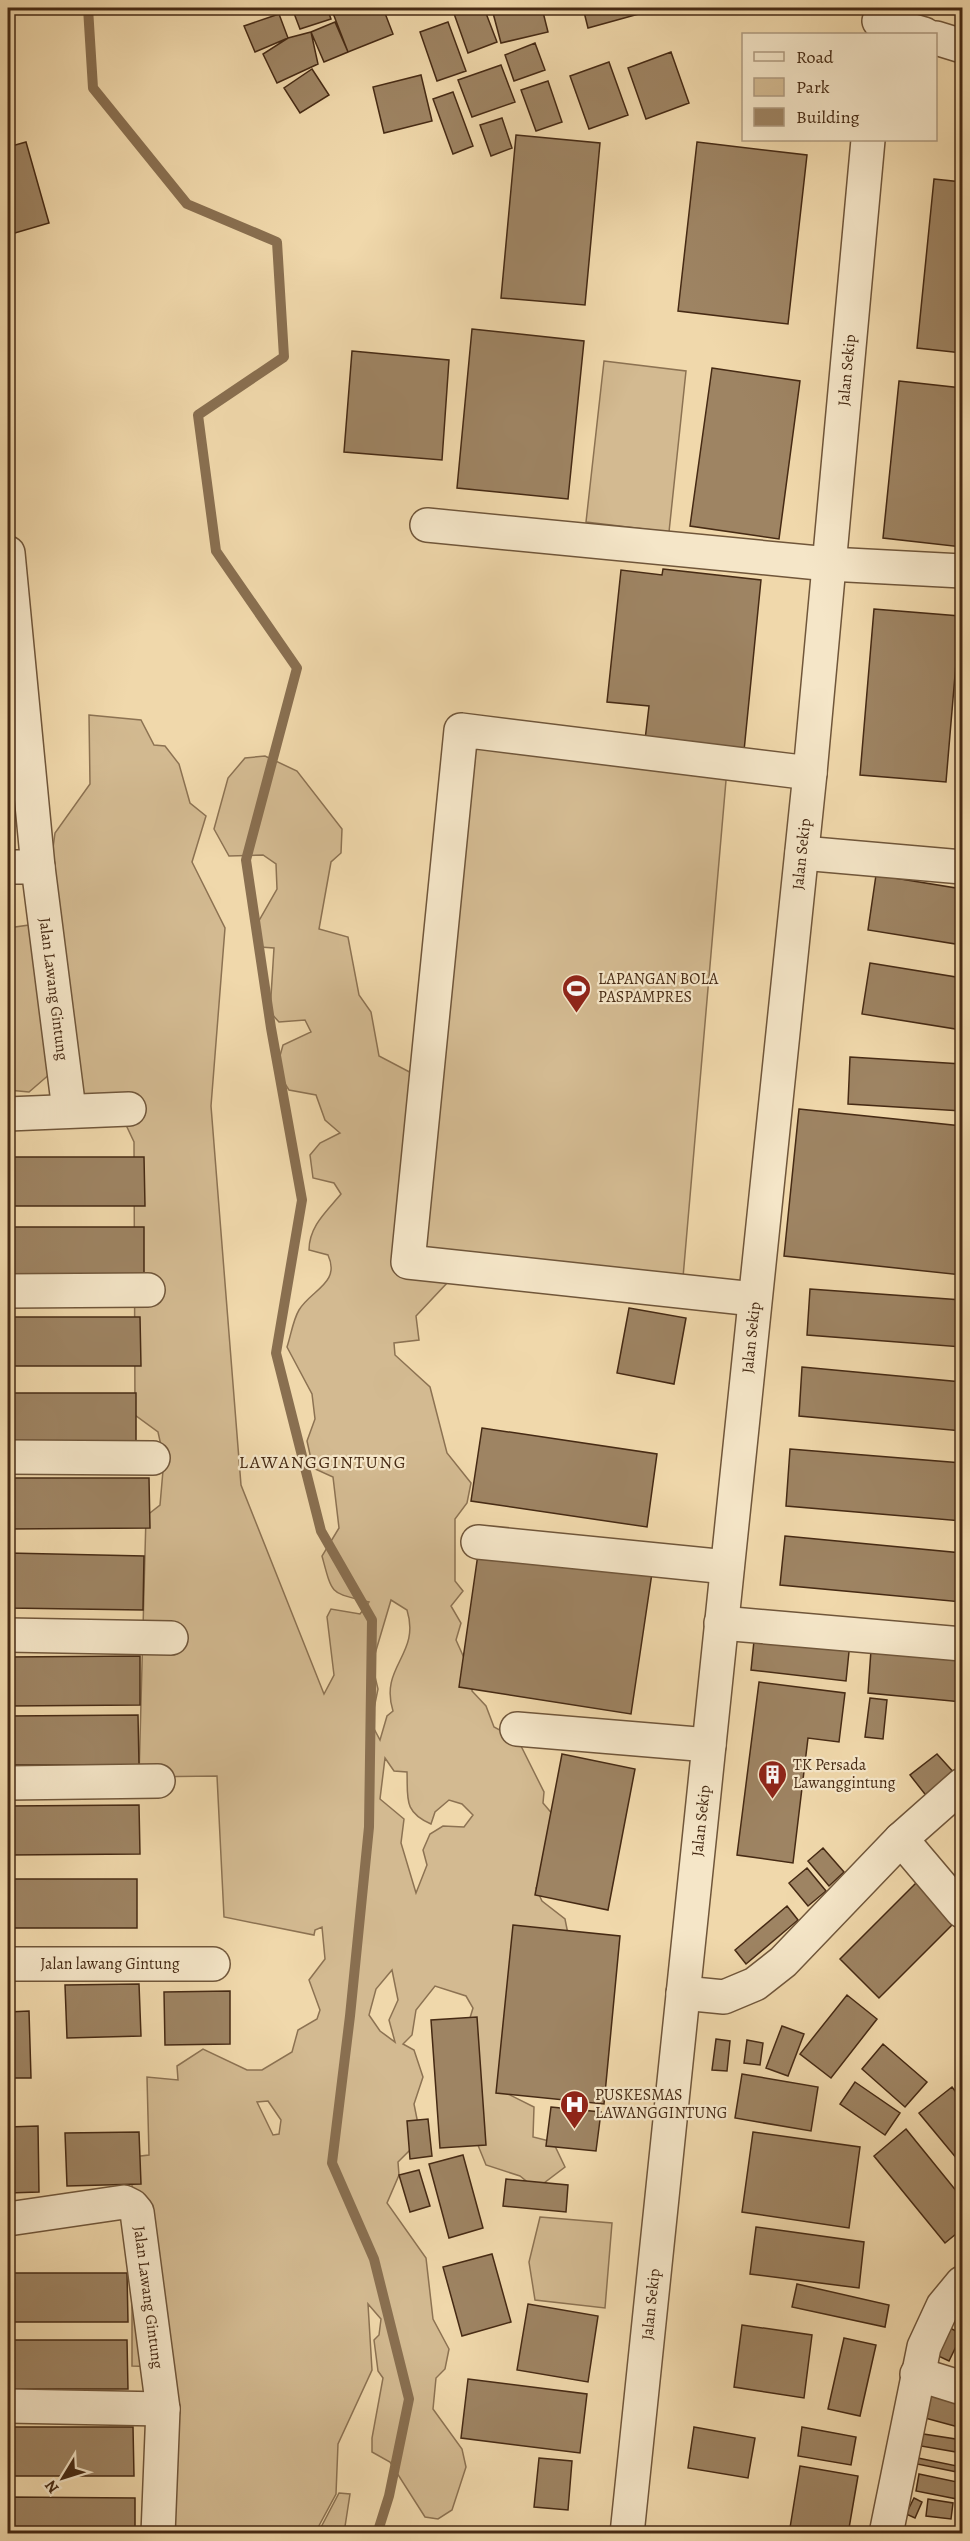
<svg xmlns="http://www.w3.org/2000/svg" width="970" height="2541" font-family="Alegreya,serif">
<rect width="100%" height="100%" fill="#f0d8ab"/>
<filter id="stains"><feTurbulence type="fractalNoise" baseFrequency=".00333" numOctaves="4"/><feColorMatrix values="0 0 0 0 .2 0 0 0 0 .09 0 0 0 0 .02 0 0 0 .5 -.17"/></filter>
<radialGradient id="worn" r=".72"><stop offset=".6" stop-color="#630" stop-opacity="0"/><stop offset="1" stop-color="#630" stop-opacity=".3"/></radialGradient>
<path fill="#d3ba91" stroke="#8c7252" stroke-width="1.5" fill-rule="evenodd" d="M604,361L686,371L669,532L586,522Z
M89,715L141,720L154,745L165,746L179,764L190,803L206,816L192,862L225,928L211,1106L241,1485L324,1694L334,1675L327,1617L331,1609L360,1614L369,1602C330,1592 333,1597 322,1556L339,1528L333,1477L313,1468L307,1441L315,1419L312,1394L287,1347C291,1335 293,1320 299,1310C311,1290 341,1283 328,1255L309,1250C309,1226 327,1211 341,1194L334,1183L313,1178L310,1155L320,1143L340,1133L325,1120L316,1095L289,1090L276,1070L283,1045L311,1032L305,1020L279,1022L270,1012L274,948L260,947L256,926L277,889L276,864L263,855L229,856L214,829L228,778L245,758L265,756L297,771L342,829L341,853L331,862L319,929L348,937L359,995L371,1012L379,1056L440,1088L477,739L727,769L682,1289L423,1256L431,1175L405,1221L402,1256L417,1269L425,1265L439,1267L447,1283L416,1316L419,1340L394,1343L395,1355L430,1387L447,1453L471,1483L467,1503L455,1519V1581L463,1591L451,1606L461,1623L456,1640L473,1678L472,1691L486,1706L494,1727L518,1740L544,1792L543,1803L565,1829L551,1846L554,1872L536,1888L542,1901L565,1919L570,1944L552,1959L540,1987L516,1996L510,2006L522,2035L504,2042L507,2061L502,2091L534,2107L533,2137L553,2142L565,2167L536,2189L520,2176L486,2165L473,2133L478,2101L466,2079L476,2059L466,2031L473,2008L466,1996L435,1986L416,2010L412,2035L403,2044L414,2050L423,2077L414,2104L421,2139L398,2162L399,2175L387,2203L426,2258L433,2319L449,2349L445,2369L436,2378L433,2409L462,2449L466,2467L452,2510L438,2519L425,2517L390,2462L372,2452V2438L383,2378L378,2371L374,2340L379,2335L381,2319L368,2304L372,2370L338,2444L336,2494L315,2533H144V2508L166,2507L162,2367L132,2366V2157L149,2155L147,2077L178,2080L177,2066L203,2049L247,2070H262L292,2052L298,2030L317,2019L320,2010L309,1980L325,1959L322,1927L315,1930L314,1935L224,1917L217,1776L139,1777L146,1516L160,1505L164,1459L158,1432L135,1415L134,1142L126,1125L109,1116L81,1122L66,1060L29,1092L8,1090V928L29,925L49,878L55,833L90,784ZM391,1600L407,1610C421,1655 379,1666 393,1711L387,1716L380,1740L371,1723L378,1689L372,1664ZM385,1758L394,1771L407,1772C408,1798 403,1812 431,1824L435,1812L449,1800L462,1804L473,1815L464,1827L443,1826L430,1834L423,1850L427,1865L416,1893L401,1843L404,1819L380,1799ZM392,1970L398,2000L389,2020L395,2042L380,2031L369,2015L376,1989ZM268,2101L281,2120L279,2134L273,2135L257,2102Z
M540,2217L612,2223L605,2308L535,2300L529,2262Z
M339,2493L350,2494L344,2533H318Z"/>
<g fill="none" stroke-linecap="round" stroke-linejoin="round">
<path stroke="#896f50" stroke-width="10" d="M88,8L93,88L187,204L277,242L284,357L198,415L216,551L297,668L246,860L271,1028L302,1200L276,1353L321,1531L372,1620L369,1827L350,2016L332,2163L374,2259L409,2399L389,2496L377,2534"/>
</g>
<path fill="#9e8463" stroke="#462a14" stroke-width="1.5" d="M292,8H327L331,19L300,29Z
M331,8H383L393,34L348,52Z
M452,8H484L497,42L468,53Z
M514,8H542L548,32L501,43L493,13Z
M583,8H657V9L588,28Z
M691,8H734V14L691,12Z
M957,8H962V38H957Z
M279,14L288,38L255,52L244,26Z
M335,22L348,52L324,62L311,32Z
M448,22L466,71L437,81L420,32Z
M311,32L318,64L277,83L263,54L288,38Z
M535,43L545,70L514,81L505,55Z
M671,52L689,103L646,119L628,68Z
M609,62L628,115L589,129L570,76Z
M501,65L515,102L472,117L458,80Z
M312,69L329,95L300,113L284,88Z
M421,75L432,121L384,133L373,87Z
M548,81L562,122L536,131L521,90Z
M453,92L473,146L453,154L433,99Z
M502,118L512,148L491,156L480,125Z
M516,135L600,143L585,305L501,298Z
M26,142L49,223L8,235V147Z
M697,142L807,155L788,324L678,311Z
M934,179L962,182V353L917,348Z
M472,329L584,341L568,499L457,488Z
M352,351L449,360L442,460L344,452Z
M712,368L800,381L779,539L690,526Z
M899,381L962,388V547L883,538Z
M663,569L761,580L744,751L645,740L649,706L607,702L621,570L662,575Z
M874,609L960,616L946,782L860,775Z
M876,875L962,889V945L868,930Z
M8,888H11V932H8Z
M870,963L962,978V1030L862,1014Z
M850,1057L962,1064V1111L848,1104Z
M799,1109L962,1126V1275L784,1256Z
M8,1157H144L145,1206H8Z
M8,1227H144V1276H8Z
M810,1289L962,1300V1347L807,1335Z
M629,1308L686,1318L674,1384L617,1373Z
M8,1317H140L141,1366H8Z
M802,1367L962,1382V1431L799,1416Z
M8,1393H136V1442H8Z
M482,1428L657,1454L647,1527L471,1501Z
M790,1449L962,1463V1521L786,1506Z
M8,1478H149L150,1528L8,1529Z
M785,1536L962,1553V1602L780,1585Z
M479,1547L652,1573L631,1714L459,1687Z
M8,1553L144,1556L143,1610L8,1608Z
M755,1631L850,1642L846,1681L751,1670Z
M871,1650L962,1658V1702L868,1693Z
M140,1656V1705L8,1706V1657Z
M759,1682L845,1693L839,1742L808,1738L793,1863L737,1855Z
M870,1698L887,1700L883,1739L865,1737Z
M138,1715L139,1765H8V1716Z
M562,1754L635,1769L608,1910L535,1895Z
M937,1754L956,1775L928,1798L910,1775Z
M139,1805L140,1854L8,1855V1806Z
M823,1848L844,1872L829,1886L808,1861Z
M807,1868L826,1891L808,1906L789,1883Z
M8,1879H137V1928H8Z
M917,1882L956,1921L879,1998L840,1959Z
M787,1906L798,1920L746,1964L735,1950Z
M513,1925L620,1936L604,2104L496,2093Z
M139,1984L141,2036L67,2038L65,1985Z
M230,1991V2044L165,2045L164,1992Z
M847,1995L877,2019L831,2078L800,2054Z
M29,2011L31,2078H8V2012Z
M477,2017L486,2145L440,2148L431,2020Z
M782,2026L804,2034L788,2076L766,2068Z
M716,2039L730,2041L727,2071L712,2070Z
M747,2040L763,2043L760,2065L744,2063Z
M883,2044L927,2082L905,2107L862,2069Z
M742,2074L818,2087L811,2131L735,2118Z
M855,2082L900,2113L885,2135L840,2104Z
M952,2087L962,2100V2165L919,2113Z
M551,2107L601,2112L596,2151L546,2146Z
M428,2119L432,2156L410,2159L407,2121Z
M38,2126L39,2192L8,2193V2127Z
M906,2129L962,2198V2229L945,2243L874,2156Z
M139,2132L141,2184L67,2186L65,2133Z
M753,2132L860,2147L849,2228L742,2212Z
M463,2155L483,2228L449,2238L429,2164Z
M419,2170L430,2206L410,2212L399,2175Z
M506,2179L568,2185L566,2212L503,2206Z
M756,2227L864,2242L859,2288L750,2274Z
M492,2254L511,2322L462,2336L443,2267Z
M8,2273H127L128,2322H8Z
M797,2284L889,2305L885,2327L792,2307Z
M528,2304L598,2316L588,2382L517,2370Z
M742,2325L812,2335L804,2398L734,2387Z
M946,2326L962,2334L949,2361L932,2353Z
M844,2338L876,2345L860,2416L828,2409Z
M8,2340H127L128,2389H8Z
M468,2379L587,2394L580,2453L461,2438Z
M933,2388L962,2396V2428L925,2418Z
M8,2427H133L134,2476H8Z
M694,2427L755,2438L748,2478L688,2468Z
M802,2427L856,2437L851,2465L798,2456Z
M917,2433L962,2440V2453L915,2445Z
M539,2458L572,2461L568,2510L534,2507Z
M918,2458L962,2467V2473L917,2464Z
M800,2466L858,2476L848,2534H789Z
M919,2474L962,2483V2500L916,2491Z
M8,2497L135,2498V2534H8Z
M914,2498L922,2502L915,2518L906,2514Z
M928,2499L953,2503L951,2519L926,2516Z
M509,2528L545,2534H508Z"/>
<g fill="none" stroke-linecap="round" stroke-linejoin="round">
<defs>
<g id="minor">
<path d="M879,21L924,34"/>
<path d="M936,38L962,46"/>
<path d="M427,525L829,564L962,571"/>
<path d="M8,553L38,867"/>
<path d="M802,853L962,867"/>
<path id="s1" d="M8,867H38L69,1110"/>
<path d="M8,1114L129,1109"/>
<path d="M8,1291L148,1290"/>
<path d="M754,1299L408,1262L461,730L810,773"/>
<path d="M8,1457L153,1458"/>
<path d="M478,1542L727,1567"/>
<path d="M721,1623L962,1644"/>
<path d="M8,1635L171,1638"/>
<path d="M517,1729L709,1745"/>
<path d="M8,1783L158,1781"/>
<path d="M901,1839L962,1911"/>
<path id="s2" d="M8,1964H213"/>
<path d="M683,1993L724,1997L755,1984L783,1962L901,1839L962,1785"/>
<path id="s3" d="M8,2219L124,2202L132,2206L137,2212L163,2409L158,2534"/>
<path d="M917,2374L962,2388"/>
<path d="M8,2406L163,2409"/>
<path id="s4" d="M627,2534L810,773L868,140"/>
<path d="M886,2534L924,2347L943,2306L962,2283"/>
</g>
</defs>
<use href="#minor" stroke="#70563a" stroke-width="36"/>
<use href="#minor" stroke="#f5e6c8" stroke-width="33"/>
</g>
<defs>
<symbol id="stadium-pin" viewBox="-11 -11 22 30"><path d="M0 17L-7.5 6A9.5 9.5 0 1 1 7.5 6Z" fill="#8f2418" stroke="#f5e6c8"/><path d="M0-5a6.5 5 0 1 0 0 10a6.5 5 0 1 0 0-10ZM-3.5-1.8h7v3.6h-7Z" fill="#fff"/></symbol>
<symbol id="building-pin" viewBox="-11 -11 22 30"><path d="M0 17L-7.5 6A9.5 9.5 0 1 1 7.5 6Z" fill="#8f2418" stroke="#f5e6c8"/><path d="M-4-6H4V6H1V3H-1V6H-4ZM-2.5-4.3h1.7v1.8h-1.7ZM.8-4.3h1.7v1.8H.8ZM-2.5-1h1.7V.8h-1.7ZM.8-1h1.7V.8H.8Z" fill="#fff"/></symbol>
<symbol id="hospital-pin" viewBox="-11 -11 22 30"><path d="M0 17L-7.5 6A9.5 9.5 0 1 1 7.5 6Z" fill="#8f2418" stroke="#f5e6c8"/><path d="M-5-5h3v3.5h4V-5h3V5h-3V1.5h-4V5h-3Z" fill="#fff"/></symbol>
</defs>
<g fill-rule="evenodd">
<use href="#stadium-pin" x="560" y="972" width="33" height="45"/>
<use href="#building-pin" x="756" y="1758" width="33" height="45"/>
<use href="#hospital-pin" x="558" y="2088" width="33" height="45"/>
</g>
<g text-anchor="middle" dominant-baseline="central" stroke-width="4.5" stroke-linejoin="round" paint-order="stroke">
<g font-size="16" fill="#462a14" stroke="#f5e6c8">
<text stroke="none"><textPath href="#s4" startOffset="2175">Jalan Sekip</textPath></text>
<text stroke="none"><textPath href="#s4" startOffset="1689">Jalan Sekip</textPath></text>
<text stroke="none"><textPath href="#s1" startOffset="153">Jalan Lawang Gintung</textPath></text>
<text stroke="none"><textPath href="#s4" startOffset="1203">Jalan Sekip</textPath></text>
<text stroke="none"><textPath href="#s4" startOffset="717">Jalan Sekip</textPath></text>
<text stroke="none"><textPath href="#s2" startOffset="102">Jalan lawang Gintung</textPath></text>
<text stroke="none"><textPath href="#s3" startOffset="220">Jalan Lawang Gintung</textPath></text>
<text stroke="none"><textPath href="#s4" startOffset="231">Jalan Sekip</textPath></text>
</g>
<g font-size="16" fill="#462a14" stroke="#f5e6c8" text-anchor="start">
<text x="598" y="979">LAPANGAN BOLA<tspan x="598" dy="18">PASPAMPRES</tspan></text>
<text x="793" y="1765">TK Persada<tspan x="793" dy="18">Lawanggintung</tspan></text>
<text x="595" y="2095">PUSKESMAS<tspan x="595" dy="18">LAWANGGINTUNG</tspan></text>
</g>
<g font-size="18" letter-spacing="1.5" fill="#462a14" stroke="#f5e6c8">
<text x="323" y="1462">LAWANGGINTUNG</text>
</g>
</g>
<rect width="970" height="2541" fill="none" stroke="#f0d8ab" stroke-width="30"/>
<rect x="9" y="9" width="952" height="2523" fill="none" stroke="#462a14" stroke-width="3"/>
<rect x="15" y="15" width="940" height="2511" fill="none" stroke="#462a14" stroke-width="1.5"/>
<rect x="742" y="33" width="195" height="108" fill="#f5e6c8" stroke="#af9b80" stroke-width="1.5"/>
<rect x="754" y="52" width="30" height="9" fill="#f5e6c8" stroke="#af9b80" stroke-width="1.5"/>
<text x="796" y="63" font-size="18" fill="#462a14">Road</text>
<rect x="754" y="78" width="30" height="18" fill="#d3ba91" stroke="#af9b80" stroke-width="1.5"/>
<text x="796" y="93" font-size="18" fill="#462a14">Park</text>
<rect x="754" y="108" width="30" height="18" fill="#9e8463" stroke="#af9b80" stroke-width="1.5"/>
<text x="796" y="123" font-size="18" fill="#462a14">Building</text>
<g transform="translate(63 2478) rotate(232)" stroke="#f5e6c8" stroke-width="4.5" paint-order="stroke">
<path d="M0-4.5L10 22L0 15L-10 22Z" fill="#462a14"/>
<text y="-9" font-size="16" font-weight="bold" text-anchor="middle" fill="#462a14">N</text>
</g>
<rect width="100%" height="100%" filter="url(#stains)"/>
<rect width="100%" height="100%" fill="url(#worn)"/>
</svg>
